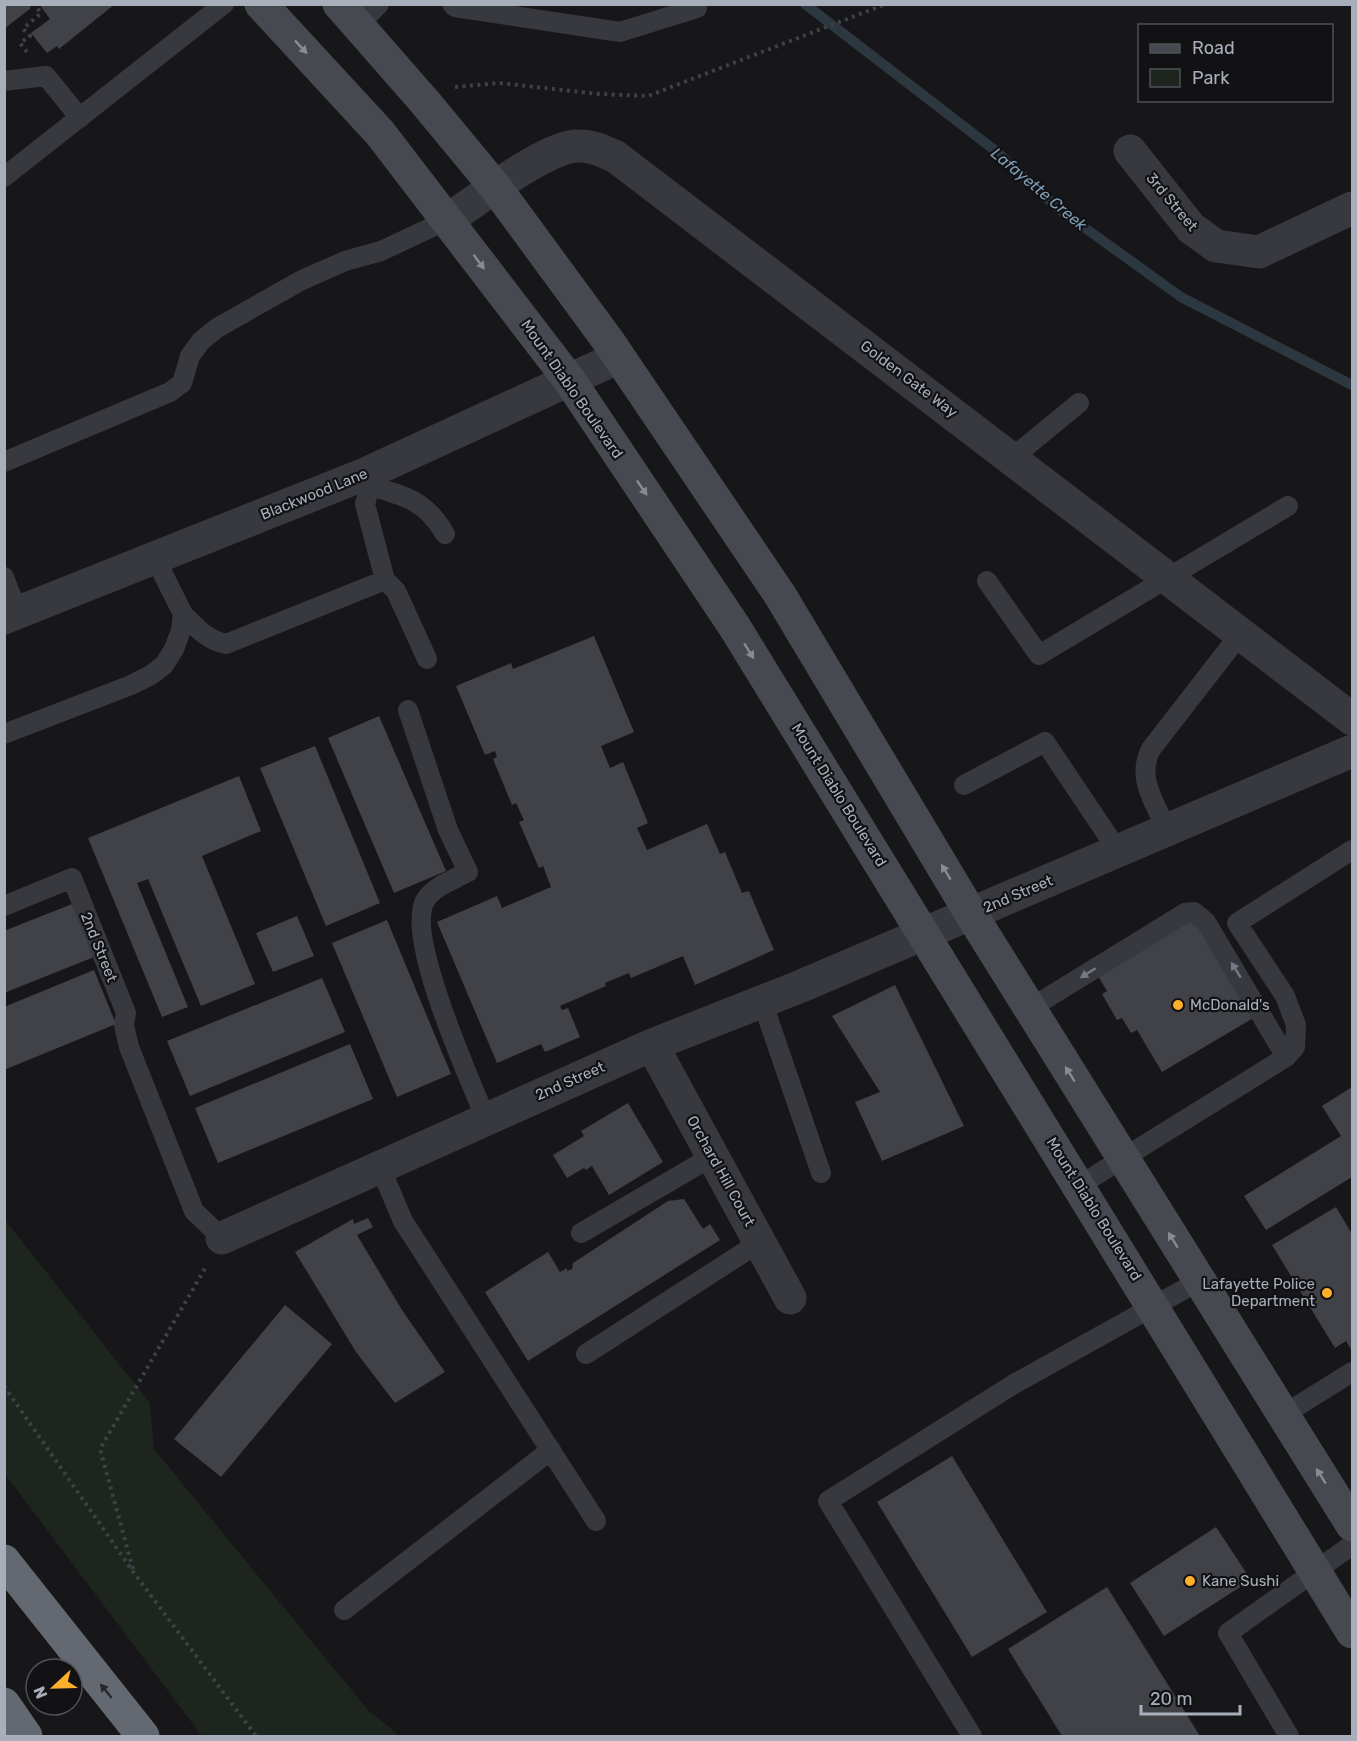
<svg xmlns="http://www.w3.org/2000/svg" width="1357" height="1741" font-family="Rubik,sans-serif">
<rect width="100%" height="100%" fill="#17171a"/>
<path fill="#1d251e" d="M5,1220L150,1403L154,1449L368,1710L400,1736H202L5,1474Z"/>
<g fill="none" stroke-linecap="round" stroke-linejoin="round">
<path stroke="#2c373f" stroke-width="10" d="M805,4L997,152L1060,210L1181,297L1352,385"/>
</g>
<path fill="#414247" d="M4,4H28L31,8L4,29Z
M39,4H115L59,49L57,46L47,53L31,33L50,19Z
M594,636L634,732L601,746L610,768L623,762L648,823L637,828L647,850L707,824L720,854L725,852L742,893L749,891L774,950L695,985L683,956L631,978L629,973L605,983L606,986L560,1006L562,1010L568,1008L580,1037L545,1052L541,1044L497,1063L437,922L497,896L502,908L551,887L543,866L539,868L519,822L524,820L516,803L512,805L493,759L497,757L495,751L485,755L456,686L511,663L513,669Z
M379,716L446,871L394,893L328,738Z
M315,746L380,903L326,926L260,768Z
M239,776L261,831L202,856L255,984L201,1006L148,879L137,883L188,1007L162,1017L88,838Z
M72,904L94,957L4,993V931Z
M297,916L314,956L273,972L256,933Z
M1196,917L1255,1017L1162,1072L1137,1030L1131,1033L1122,1018L1117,1020L1102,994L1107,991L1098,976Z
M387,920L451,1074L397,1097L332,943Z
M94,970L116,1024L4,1070V1007Z
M322,978L345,1032L190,1096L167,1041Z
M895,985L964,1126L882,1161L855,1102L880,1092L832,1016Z
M350,1044L373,1099L218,1163L195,1108Z
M1352,1087V1177L1266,1230L1244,1196L1341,1136L1322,1106Z
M628,1103L663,1162L609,1195L592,1166L586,1170L584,1168L567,1178L553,1155L584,1136L581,1131Z
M684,1199L703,1229L710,1224L720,1240L528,1361L485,1292L548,1252L560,1272L567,1268V1271L572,1269L573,1263L668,1201Z
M1336,1207L1352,1234V1351L1346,1341L1335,1348L1272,1245Z
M368,1218L373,1227L357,1235L402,1310L445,1372L395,1403L356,1352L295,1252L353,1219L354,1224Z
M285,1305L332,1344L221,1477L174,1439Z
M952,1456L1047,1612L972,1657L877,1502Z
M1216,1527L1251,1580L1164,1636L1130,1583Z
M1107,1587L1200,1736H1062L1008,1649Z"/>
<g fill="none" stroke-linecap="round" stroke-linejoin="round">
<path stroke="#3e4146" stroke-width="4" stroke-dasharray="3 4.5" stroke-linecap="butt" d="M27,52L20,43L30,36L23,29L41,13L34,4
M455,87L499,83L599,94L648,96L886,4
M4,1386L134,1573L256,1736
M133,1569L100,1449L207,1265"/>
<path stroke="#38393f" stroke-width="20" d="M452,4L455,7L620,32L697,8
M358,26L379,4
M4,81L46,76L80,118
M4,177L224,4
M1012,458L1079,403
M4,462L170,392L182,383L190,356L201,341L217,328L302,280L345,261L381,251L447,220
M366,475L370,486C406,496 426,501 445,534
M370,486L365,504L385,580L396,591L427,659
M4,577L18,613
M987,581L1039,655L1288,506
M183,614C197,628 207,640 226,644L385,580
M408,710L448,830L468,872C453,880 435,886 426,899C403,933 470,1080 486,1119
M4,734L131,685L151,675L164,665L174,649L181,630L183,614L155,558
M964,785L1045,742L1118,851
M1167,830C1155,803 1136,778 1151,749L1241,633
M4,906L72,878L126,1013L124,1025L129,1047L194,1211L222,1238
M762,1001L821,1173
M1029,1009L1185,913L1194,912L1206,922L1286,1057
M380,1167L403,1221L596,1521
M1080,1185L1286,1057L1295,1047L1296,1025L1285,996L1237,923L1352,850
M581,1233L713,1156
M586,1354L760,1242
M1283,1415L1352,1372
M344,1610L551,1450
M972,1736L828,1501L1014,1384L1199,1281
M1289,1736L1228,1633L1352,1545"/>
<path stroke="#38393f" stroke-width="33" d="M1130,151L1191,228L1216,246L1259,252L1352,208
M447,220C478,200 542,149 576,146C591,145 603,151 616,157L1352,719
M4,618L365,474L619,357
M652,1045L790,1298
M222,1238L652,1045L799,987L1352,751"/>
<path stroke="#46494f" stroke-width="33" d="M261,4L380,133L570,381L734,626L1352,1632
M339,4L424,101L496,188L609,342L780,595L971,914L1352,1525"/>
<path stroke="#646870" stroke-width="33" d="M4,1561L143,1736
M4,1704L26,1736"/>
</g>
<defs><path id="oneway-solid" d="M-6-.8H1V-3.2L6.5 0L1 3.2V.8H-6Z" transform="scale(1.5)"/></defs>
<g fill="#868b95">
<use href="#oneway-solid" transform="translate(301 47) rotate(47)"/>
<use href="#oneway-solid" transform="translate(479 262) rotate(53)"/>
<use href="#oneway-solid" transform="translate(642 488) rotate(56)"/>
<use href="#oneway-solid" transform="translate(749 651) rotate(58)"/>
<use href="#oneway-solid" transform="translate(946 872) rotate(-121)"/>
<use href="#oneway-solid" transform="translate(1070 1074) rotate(-122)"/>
<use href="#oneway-solid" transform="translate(1173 1240) rotate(-122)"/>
<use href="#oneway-solid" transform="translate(1321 1476) rotate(-122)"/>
</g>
<g fill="#767a83">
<use href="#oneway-solid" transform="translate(1236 970) rotate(-122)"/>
<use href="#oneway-solid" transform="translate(1088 973) rotate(148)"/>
</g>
<use fill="#26282c" href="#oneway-solid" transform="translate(106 1691) rotate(-129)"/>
<g fill="#feb02b" stroke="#121215" stroke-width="2">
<circle cx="1178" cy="1005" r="6"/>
<circle cx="1327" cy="1293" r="6"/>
<circle cx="1190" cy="1581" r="6"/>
</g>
<g text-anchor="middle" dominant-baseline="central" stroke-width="4.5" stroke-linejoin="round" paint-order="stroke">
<g font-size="15" fill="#a9afba" stroke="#121215">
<text transform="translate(1172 202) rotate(50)">3rd Street</text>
<text transform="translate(909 379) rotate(37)">Golden Gate Way</text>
<text transform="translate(572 389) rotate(55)">Mount Diablo Boulevard</text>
<text transform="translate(314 494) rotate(-22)">Blackwood Lane</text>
<text transform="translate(839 795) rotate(58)">Mount Diablo Boulevard</text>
<text transform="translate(1018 894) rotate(-23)">2nd Street</text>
<text transform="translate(99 947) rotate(68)">2nd Street</text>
<text transform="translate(570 1081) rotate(-24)">2nd Street</text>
<text transform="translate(721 1171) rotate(61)">Orchard Hill Court</text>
<text transform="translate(1094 1209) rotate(58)">Mount Diablo Boulevard</text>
</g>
<g font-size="15" fill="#a9afba" stroke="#121215" text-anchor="start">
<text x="1190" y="1005">McDonald's</text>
<text x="1315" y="1284" text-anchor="end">Lafayette Police<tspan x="1315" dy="17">Department</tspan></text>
<text x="1202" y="1581">Kane Sushi</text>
</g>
<g font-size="16" font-style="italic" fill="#7e9fb7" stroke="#121215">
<text transform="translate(1039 189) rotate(40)">Lafayette Creek</text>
</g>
</g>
<rect width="1357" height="1741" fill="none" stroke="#a9afba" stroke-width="12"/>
<rect x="1138" y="24" width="195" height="78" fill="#121215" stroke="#4e5157" stroke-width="1.5"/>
<rect x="1150" y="44" width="30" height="9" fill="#46494f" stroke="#4e5157" stroke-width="1.5"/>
<text x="1192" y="54" font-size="18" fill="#a9afba">Road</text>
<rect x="1150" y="69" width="30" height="18" fill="#1d251e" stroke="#4e5157" stroke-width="1.5"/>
<text x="1192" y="84" font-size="18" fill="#a9afba">Park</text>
<g transform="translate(54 1687) rotate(248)"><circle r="28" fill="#121215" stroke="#4e5157" stroke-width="1.5"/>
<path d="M0-4.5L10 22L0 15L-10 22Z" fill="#feb02b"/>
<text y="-9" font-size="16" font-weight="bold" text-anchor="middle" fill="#a9afba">N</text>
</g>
<path d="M1141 1705v9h99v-9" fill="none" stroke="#a9afba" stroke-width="3"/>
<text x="1150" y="1705" font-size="18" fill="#a9afba" stroke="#121215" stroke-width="4.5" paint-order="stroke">20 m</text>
</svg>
